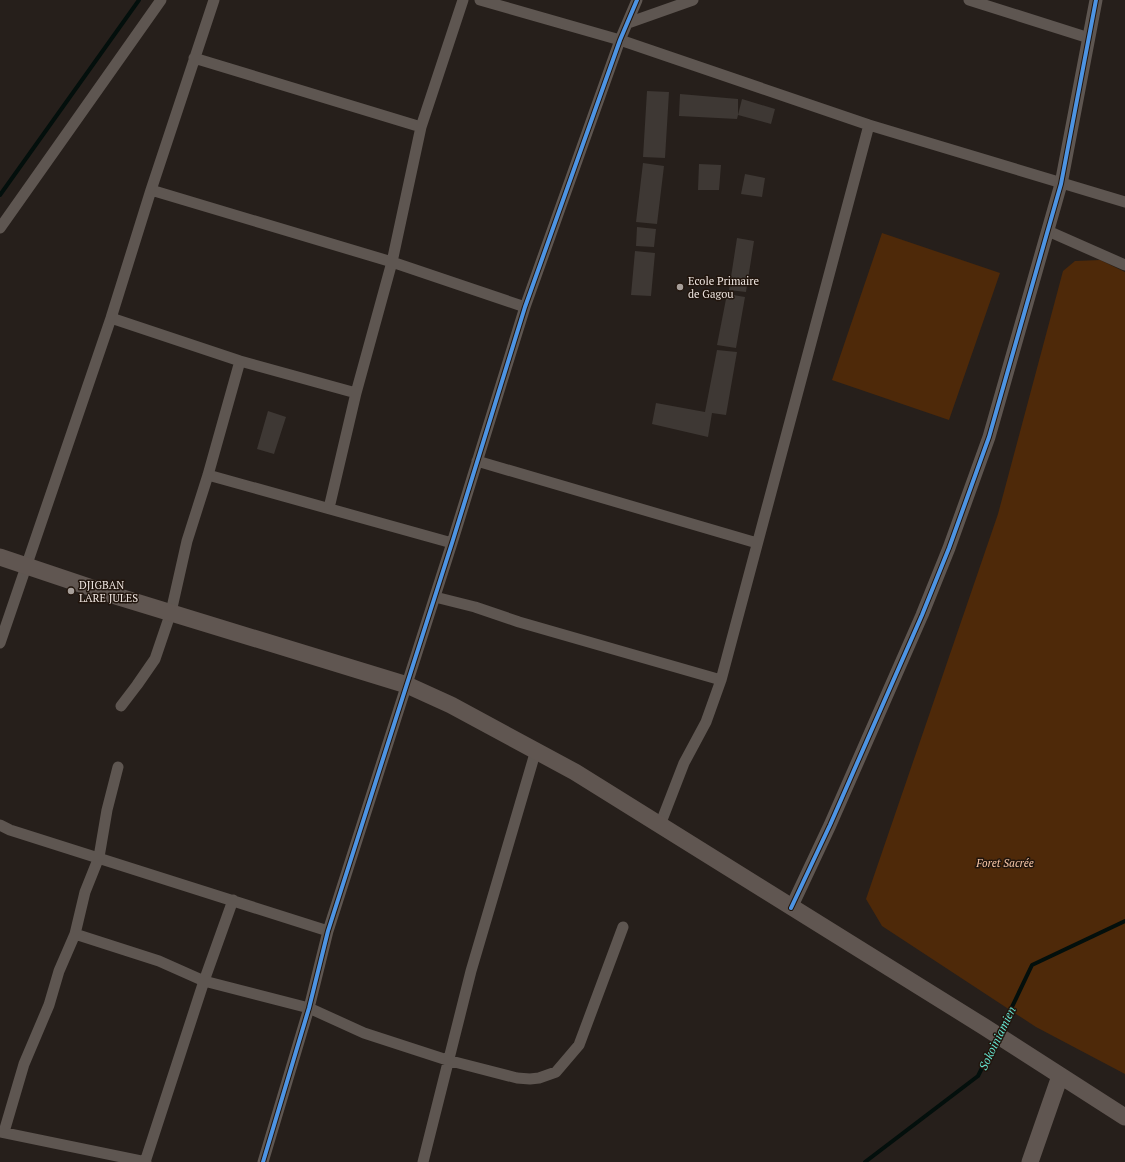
<svg xmlns="http://www.w3.org/2000/svg" width="1125" height="1162" font-family="'PT Serif',serif">
<rect width="100%" height="100%" fill="#261f1b"/>
<path fill="#4e2909" d="M882,233L1000,273L949,420L832,380Z
M1100,260L1125,272V1074L1036,1027L882,926L866,899L998,514L1063,271L1075,261Z"/>
<g fill="none" stroke-linecap="round" stroke-linejoin="round">
<path stroke="#030f0c" stroke-width="4" d="M0,195L139,0
M1000,1032L1032,965L1125,921
M865,1162L978,1076L997,1038"/>
</g>
<path fill="#3e3834" d="M647,91L669,92L665,158L643,157Z
M680,94L738,99V115L742,99L775,109L771,124L738,115L737,119L679,116Z
M643,163L664,166L657,224L636,222Z
M699,164L721,165L719,190H698Z
M745,174L765,178L762,197L741,194Z
M637,227L656,229L654,247L636,246Z
M737,238L754,241L746,292L729,290Z
M635,251L655,253L651,296L631,295Z
M727,294L745,297L736,348L717,345Z
M717,350L737,352L726,415L712,413L708,437L652,424L656,403L705,412Z
M268,411L286,417L274,454L257,449Z"/>
<g fill="none" stroke-linecap="round" stroke-linejoin="round">
<path stroke="#5e5651" stroke-width="11" d="M214,0L151,190L392,262L525,307
M480,0L620,40L869,125L1125,202
M969,0L1089,38
M628,23L693,0
M194,58L421,127
M0,228L161,0
M1048,231L1125,265
M111,318L240,361L356,393
M477,461L757,543
M208,475L452,543
M329,508L356,393L392,262L421,127L463,0
M435,597L475,607L519,622L721,680
M0,643L111,318L151,190
M121,706L137,685L155,659L171,612L187,541L208,475L240,361
M118,767L107,810L99,857L85,892L75,934L159,961L204,981L309,1008L364,1033L447,1060L517,1078L530,1079L539,1078L556,1072L579,1045L623,927
M0,825L10,830L328,931
M660,825L684,763L706,722L721,680L869,125
M0,1132L146,1162
M4,1132L24,1064L49,1005L59,971L75,934
M145,1162L204,981L233,900
M263,1162L309,1008L328,931L452,543L525,307L620,40L637,0
M423,1162L471,971L536,750"/>
<path stroke="#5e5651" stroke-width="13" d="M791,908L830,825L922,615L949,548L989,437L1061,184L1096,0"/>
<path stroke="#605651" stroke-width="17" d="M0,557L116,596L407,685L451,705L575,772L983,1026L1125,1117
M1030,1162L1060,1076"/>
<defs>
<path id="cycleway" d="M791,908L830,825L922,615L949,548L989,437L1061,184L1096,0
M263,1162L309,1008L328,931L452,543L525,307L620,40L637,0"/>
</defs>
<use href="#cycleway" stroke="#21150d" stroke-width="6"/>
<use href="#cycleway" stroke="#4d94e3" stroke-width="4"/>
</g>
<g fill="#a79f9a" stroke="#21150d" stroke-width="1.5">
<circle cx="680" cy="287" r="4"/>
<circle cx="71" cy="591" r="4"/>
</g>
<g text-anchor="middle" dominant-baseline="central" stroke-width="3" stroke-linejoin="round" paint-order="stroke">
<g font-size="11" fill="#ede4df" stroke="#21150d" text-anchor="start">
<text x="688" y="281">Ecole Primaire<tspan x="688" dy="13">de Gagou</tspan></text>
<text x="79" y="585">DJIGBAN<tspan x="79" dy="13">LARE JULES</tspan></text>
</g>
<g font-size="11" font-style="italic" fill="#f7c6a7" stroke="#21150d">
<text x="1005" y="863">Foret Sacrée</text>
</g>
<g font-size="12" font-style="italic" fill="#65e5d1" stroke="#21150d">
<text transform="translate(997 1038) rotate(-64)">Sokoiniamien</text>
</g>
</g>
</svg>
